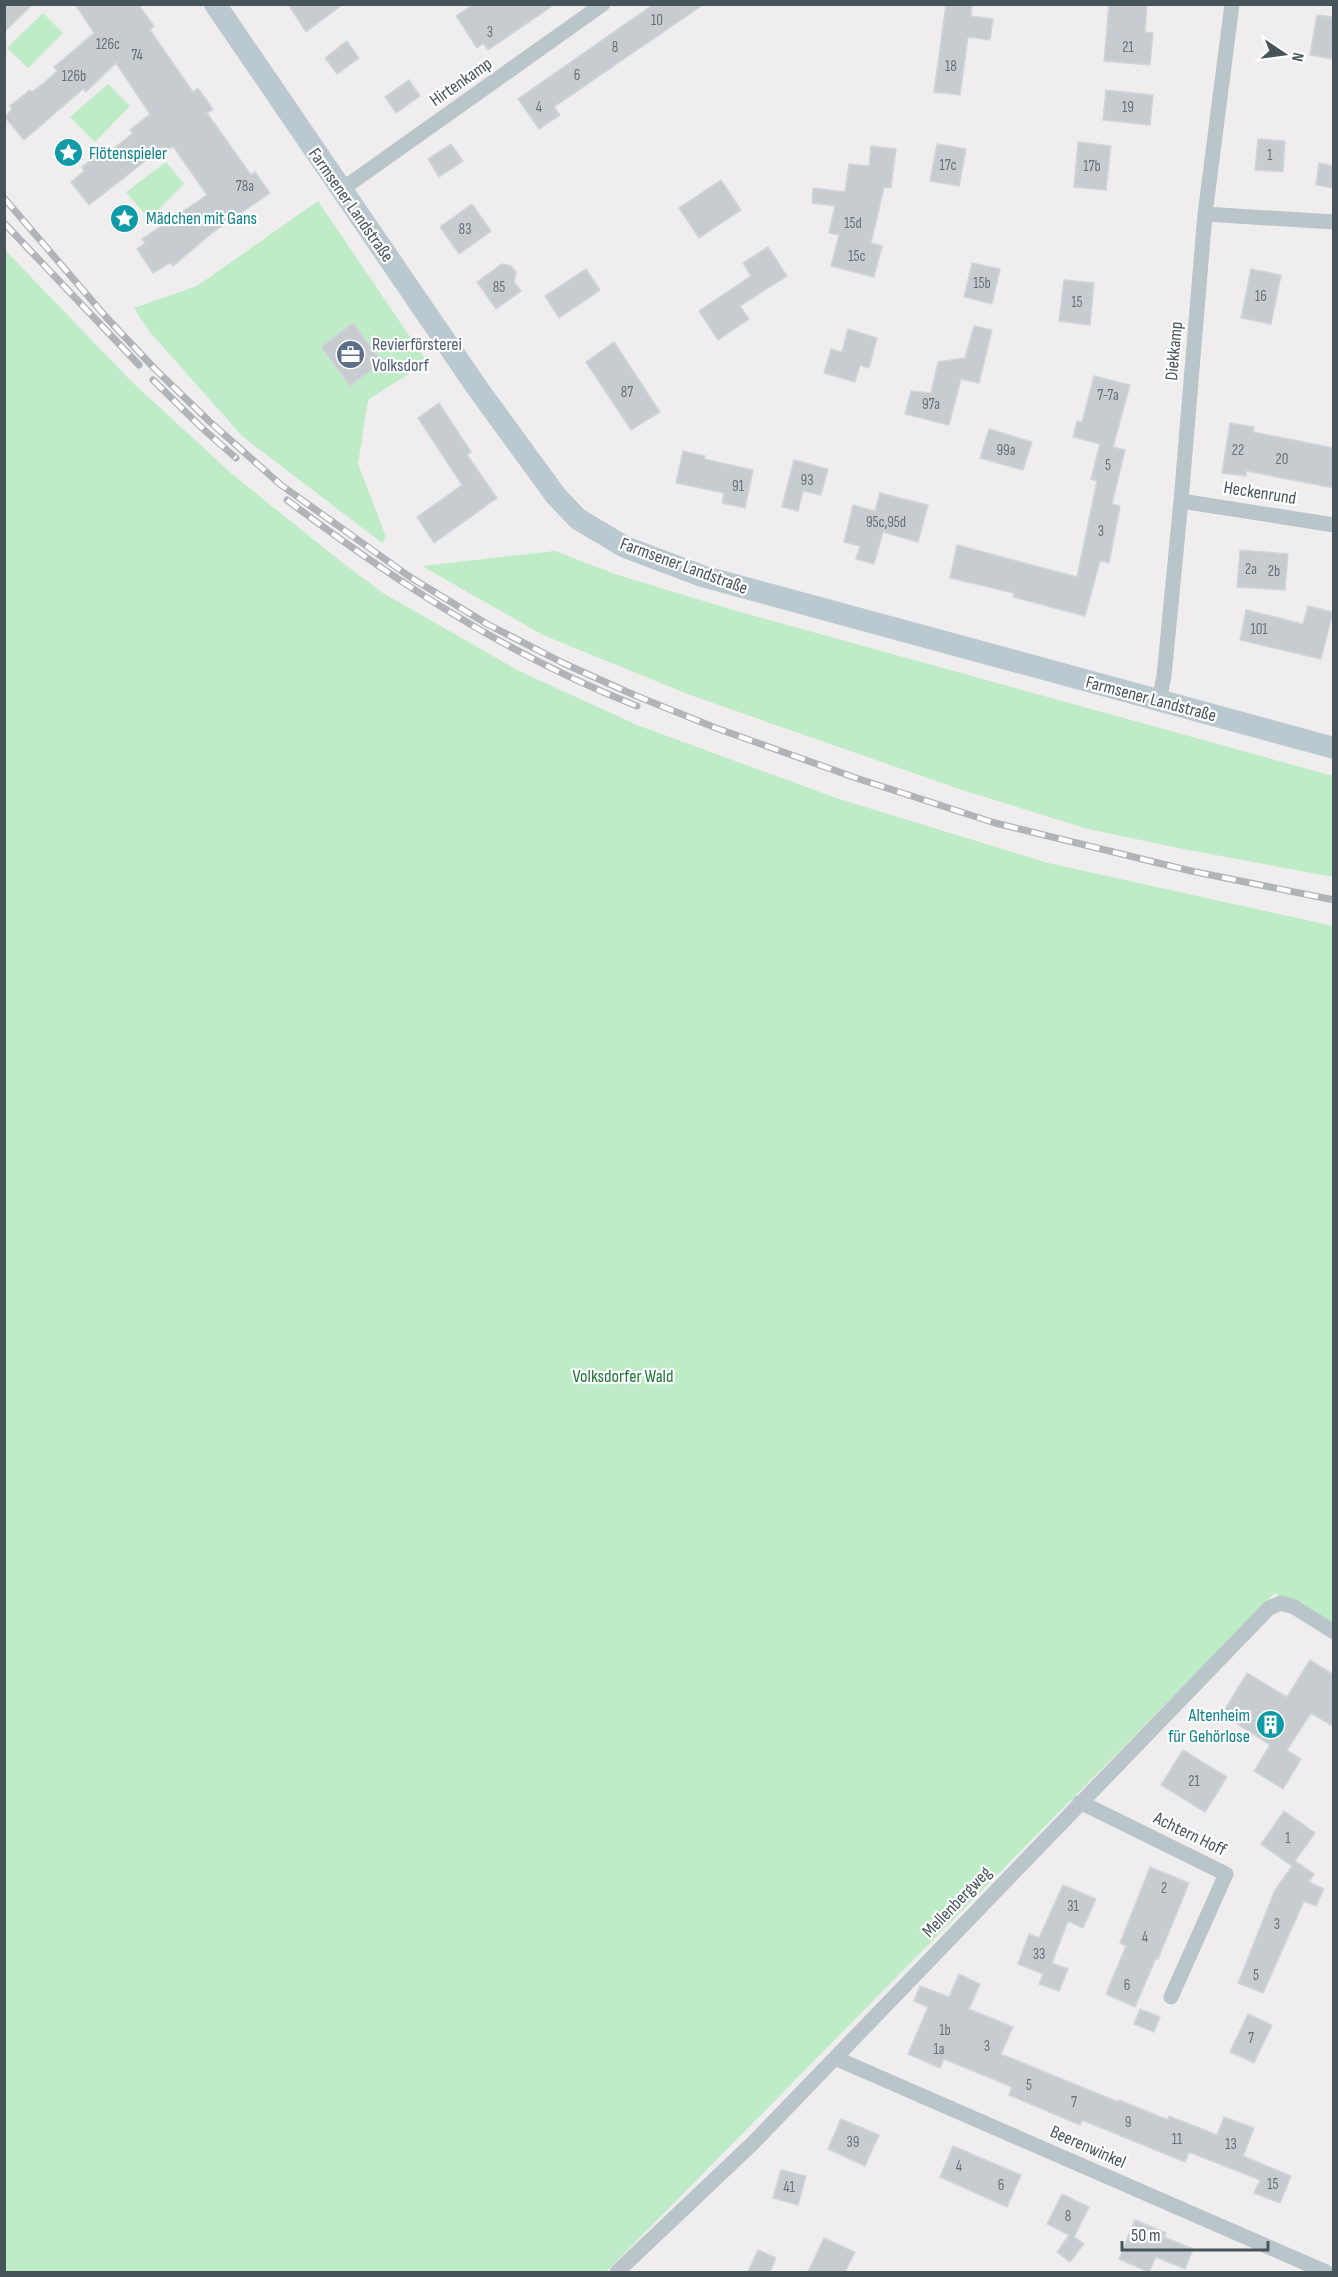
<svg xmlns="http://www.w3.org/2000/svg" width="1338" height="2277" font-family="'Sofia Sans Condensed',sans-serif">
<rect width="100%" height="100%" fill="#f0edee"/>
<path fill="#beecc7" d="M43,13L63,33L28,68L7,48Z
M108,84L130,106L95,142L70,117Z
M166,162L184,184L149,219L126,192Z
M318,201L427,362L368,400L358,464L386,537L382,543L242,436L149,331L134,308L197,286Z
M4,249L133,383L232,474L343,563L383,593L519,671L637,725L839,799L1048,863L1333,926V1626L1275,1593L606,2272H5Z
M555,551L615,574L733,610L1333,776V877L1183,849L1088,829L962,790L690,695L543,635L422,566Z"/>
<path fill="#c7ccd0" stroke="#d2d5d9" stroke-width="1.5" d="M4,4H33L4,32Z
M75,4H138L154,26L150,30L193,92L198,88L213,109L207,113L251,175L255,172L270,193L212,233L173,266L170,263L153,273L137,249L145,243L142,239L207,195L173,146L160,156L157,152L89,205L71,182L84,171L82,167L103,150L107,154L133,133L130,130L150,114L116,63L86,92L83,89L24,140L5,117L12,109L10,106L30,90L32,92L45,82L57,71L54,67L94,33Z
M288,4H343L306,32Z
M474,4H555L488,50L483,43L477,48L456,16Z
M654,4H704L554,107L560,115L539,129L518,99Z
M946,4H972L971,16L993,19L990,40L968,37L960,95L934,92Z
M1109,4H1147L1145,32L1153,33L1150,65L1104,61Z
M1317,15L1334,17L1332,59L1310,55Z
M347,41L359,58L337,74L325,58Z
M409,80L420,96L396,113L385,97Z
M1106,90L1153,95L1150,125L1103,120Z
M1258,139L1285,141L1283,172L1255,170Z
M1078,142L1111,146L1106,190L1074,187Z
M451,144L463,161L439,177L428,159Z
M937,144L966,149L959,186L930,181Z
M871,146L896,149L891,188L884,187L871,243L882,246L874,277L831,266L839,235L829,233L835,206L812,203L813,188L845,192L849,164L869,166Z
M1319,163L1334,166V188L1316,185Z
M721,180L741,210L699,238L679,208Z
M472,204L491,231L459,254L440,227Z
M768,247L787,276L740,306L749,319L718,340L699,311L751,276L743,263Z
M972,263L1000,269L992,304L964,297Z
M502,264L511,266L516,272L514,282L521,291L496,309L477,282Z
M586,269L600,290L559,318L545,296Z
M1251,269L1281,275L1271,324L1241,318Z
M1064,280L1094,283L1090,325L1059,321Z
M353,323L382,362L350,386L321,347Z
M974,326L992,330L979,383L961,379L949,425L905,414L911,391L931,393L938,362L965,358Z
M848,329L877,338L869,368L860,365L855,382L824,373L831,349L842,352Z
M614,342L660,412L631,430L586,362Z
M1094,376L1130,385L1113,447L1125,450L1112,504L1120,506L1109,563L1100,561L1085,616L1013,597L1014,593L950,578L957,545L1077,577L1097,481L1091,479L1100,444L1073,437L1077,421L1082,422Z
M439,403L471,452L467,455L497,498L434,543L417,517L462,485L418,418Z
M1230,423L1254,427L1253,432L1334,448V488L1246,471V476L1222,473Z
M989,429L1032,442L1023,470L980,458Z
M683,451L705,456L704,459L753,470L745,508L722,503L724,493L676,483Z
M794,460L828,469L821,495L803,491L798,511L782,507Z
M880,493L928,505L918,542L883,532L874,564L856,559L860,546L844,542L853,505L875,511Z
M1240,550L1288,554L1285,590L1237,587Z
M1308,606L1333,612L1321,659L1240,640L1246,610L1303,624Z
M1310,1660L1334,1675V1727L1311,1713L1287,1750L1301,1759L1283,1789L1254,1771L1270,1745L1222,1714L1247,1673L1287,1697Z
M1183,1750L1227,1777L1205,1812L1161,1785Z
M1284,1811L1315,1833L1295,1861L1314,1874L1309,1882L1324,1889L1316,1906L1304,1901L1263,1993L1238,1983L1275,1890L1292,1866L1261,1844Z
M1150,1867L1189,1883L1158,1959L1156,1958L1135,2007L1106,1994L1126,1946L1120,1943Z
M1063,1885L1096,1899L1083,1928L1068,1921L1052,1963L1068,1969L1059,1991L1039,1984L1043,1974L1018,1964L1029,1934L1039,1938Z
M959,1974L980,1984L969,2009L1013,2027L1001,2054L1118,2102L1119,2100L1168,2120L1169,2116L1217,2135L1224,2117L1254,2128L1243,2156L1291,2176L1280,2203L1254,2193L1260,2180L1189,2152L1185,2162L1082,2120L1080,2125L1009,2095L1012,2087L944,2059L940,2068L908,2054L928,2007L914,2001L920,1986L949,1997Z
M1140,2009L1160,2017L1154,2032L1134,2024Z
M1248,2014L1272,2025L1254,2063L1230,2052Z
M841,2119L879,2135L865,2166L828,2149Z
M953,2146L1021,2175L1007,2207L940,2177Z
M781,2170L806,2176L798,2205L773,2198Z
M1062,2194L1089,2207L1074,2237L1084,2244L1070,2262L1057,2252L1069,2235L1047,2224Z
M1135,2220L1166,2233L1164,2237L1193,2249L1185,2269L1156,2257L1149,2272L1119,2259Z
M824,2238L855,2252L845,2272H808Z
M758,2250L776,2258L770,2272H748Z"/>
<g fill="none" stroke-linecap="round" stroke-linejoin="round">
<path stroke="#bac5ca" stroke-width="15" d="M341,190L603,4
M1205,214L1334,222
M1181,501L1334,525
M1159,701L1164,676L1181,501L1205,214L1232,4
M1080,1802L1226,1874L1171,1997
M835,2058L1326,2272
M617,2272L753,2143L1269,1608L1281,1603L1294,1607L1334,1632"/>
<path stroke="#bac8cf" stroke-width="22" d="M215,4L478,389L556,496L578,519L625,547L702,576L1334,748"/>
<defs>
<path id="rail" d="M4,198L106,317L155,369L209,421L281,485L410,577L487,624L563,663L634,695L716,728L856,778L995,823L1191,871L1334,900
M4,223L139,365
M153,380L202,428L236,458
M287,500C396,582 509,656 637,706"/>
</defs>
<use href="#rail" stroke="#b0b4b8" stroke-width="7"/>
<use href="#rail" stroke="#fff" stroke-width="4.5" stroke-dasharray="14" stroke-linecap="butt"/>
</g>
<defs>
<symbol id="sight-disc" viewBox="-11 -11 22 22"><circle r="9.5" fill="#0f9aa8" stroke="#fff"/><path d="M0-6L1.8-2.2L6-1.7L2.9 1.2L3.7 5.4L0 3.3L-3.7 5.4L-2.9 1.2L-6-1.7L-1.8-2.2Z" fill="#fff"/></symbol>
<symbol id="office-disc" viewBox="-11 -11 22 22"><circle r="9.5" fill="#5c6f8a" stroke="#fff"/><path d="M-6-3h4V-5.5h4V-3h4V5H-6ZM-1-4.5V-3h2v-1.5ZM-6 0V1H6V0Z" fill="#fff"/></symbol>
<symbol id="building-disc" viewBox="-11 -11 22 22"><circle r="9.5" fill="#0f9aa8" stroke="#fff"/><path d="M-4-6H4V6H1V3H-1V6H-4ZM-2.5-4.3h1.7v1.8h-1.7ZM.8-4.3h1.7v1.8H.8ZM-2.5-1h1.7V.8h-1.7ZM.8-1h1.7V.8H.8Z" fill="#fff"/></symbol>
</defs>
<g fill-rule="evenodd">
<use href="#sight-disc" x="52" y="136" width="33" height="33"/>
<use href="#sight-disc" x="108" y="202" width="33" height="33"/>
<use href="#office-disc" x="334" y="338" width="33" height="33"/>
<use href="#building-disc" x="1254" y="1708" width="33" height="33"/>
</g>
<g text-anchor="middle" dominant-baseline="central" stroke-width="4.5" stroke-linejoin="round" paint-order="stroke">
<g font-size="15" fill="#677278">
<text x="657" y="20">10</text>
<text x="490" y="32">3</text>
<text x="108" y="44">126c</text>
<text x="615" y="47">8</text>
<text x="1128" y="47">21</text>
<text x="137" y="55">74</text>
<text x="951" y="66">18</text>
<text x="577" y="75">6</text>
<text x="74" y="76">126b</text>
<text x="539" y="107">4</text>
<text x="1128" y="107">19</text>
<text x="1270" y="155">1</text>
<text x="948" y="165">17c</text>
<text x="1092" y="166">17b</text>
<text x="245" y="186">78a</text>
<text x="853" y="223">15d</text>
<text x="465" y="229">83</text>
<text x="857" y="256">15c</text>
<text x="982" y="283">15b</text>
<text x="499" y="287">85</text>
<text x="1261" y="296">16</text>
<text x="1077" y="302">15</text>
<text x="627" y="392">87</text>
<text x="1108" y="395">7-7a</text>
<text x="931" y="404">97a</text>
<text x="1006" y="450">99a</text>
<text x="1238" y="450">22</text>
<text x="1282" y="459">20</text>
<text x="1108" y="465">5</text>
<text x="807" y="480">93</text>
<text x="738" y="486">91</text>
<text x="886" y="522">95c,95d</text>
<text x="1101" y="531">3</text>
<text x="1251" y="569">2a</text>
<text x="1274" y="571">2b</text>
<text x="1259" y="629">101</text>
<text x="1194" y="1781">21</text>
<text x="1288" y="1838">1</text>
<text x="1164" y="1888">2</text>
<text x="1073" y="1906">31</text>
<text x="1277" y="1924">3</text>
<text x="1145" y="1937">4</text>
<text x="1039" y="1954">33</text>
<text x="1256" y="1975">5</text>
<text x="1127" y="1985">6</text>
<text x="945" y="2030">1b</text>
<text x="1251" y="2038">7</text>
<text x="987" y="2046">3</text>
<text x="939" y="2049">1a</text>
<text x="1029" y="2085">5</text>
<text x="1074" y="2102">7</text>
<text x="1128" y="2122">9</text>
<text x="1177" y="2139">11</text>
<text x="853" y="2142">39</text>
<text x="1231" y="2144">13</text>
<text x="959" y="2166">4</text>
<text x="1273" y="2184">15</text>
<text x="1001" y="2185">6</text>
<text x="789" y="2187">41</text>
<text x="1068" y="2216">8</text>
</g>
<g font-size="18" fill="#47545a" stroke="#fff">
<text transform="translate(461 82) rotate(-35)">Hirtenkamp</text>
<text transform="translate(351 205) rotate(55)">Farmsener Landstraße</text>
<text transform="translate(1174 351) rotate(-85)">Diekkamp</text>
<text transform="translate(1260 493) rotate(9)">Heckenrund</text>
<text transform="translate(684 566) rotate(20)">Farmsener Landstraße</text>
<text transform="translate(1151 699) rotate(15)">Farmsener Landstraße</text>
<text transform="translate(1190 1834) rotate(26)">Achtern Hoff</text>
<text transform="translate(957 1902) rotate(-46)">Mellenbergweg</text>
<text transform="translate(1088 2147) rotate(24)">Beerenwinkel</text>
</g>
<g font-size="18" fill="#0d838f" stroke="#fff" text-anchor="start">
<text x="89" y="153">Flötenspieler</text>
<text x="146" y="218">Mädchen mit Gans</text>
<text x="1250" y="1715" text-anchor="end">Altenheim<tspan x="1250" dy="21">für Gehörlose</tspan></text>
</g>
<g font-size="18" fill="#4e5e75" stroke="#fff" text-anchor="start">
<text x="372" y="344">Revierförsterei<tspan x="372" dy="21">Volksdorf</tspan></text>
</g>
<g font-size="18" fill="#1c7739" stroke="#fff">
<text x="623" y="1376">Volksdorfer Wald</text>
</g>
</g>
<rect width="1338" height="2277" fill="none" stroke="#47545a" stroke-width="12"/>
<g transform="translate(1284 54) rotate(103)" stroke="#ffffff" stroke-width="4.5" paint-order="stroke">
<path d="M0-4.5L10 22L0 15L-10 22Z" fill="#47545a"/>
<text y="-9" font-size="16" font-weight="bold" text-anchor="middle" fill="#47545a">N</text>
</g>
<path d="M1122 2241v9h146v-9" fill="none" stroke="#47545a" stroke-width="3"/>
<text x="1131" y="2241" font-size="18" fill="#47545a" stroke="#ffffff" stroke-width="4.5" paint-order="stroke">50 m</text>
</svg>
